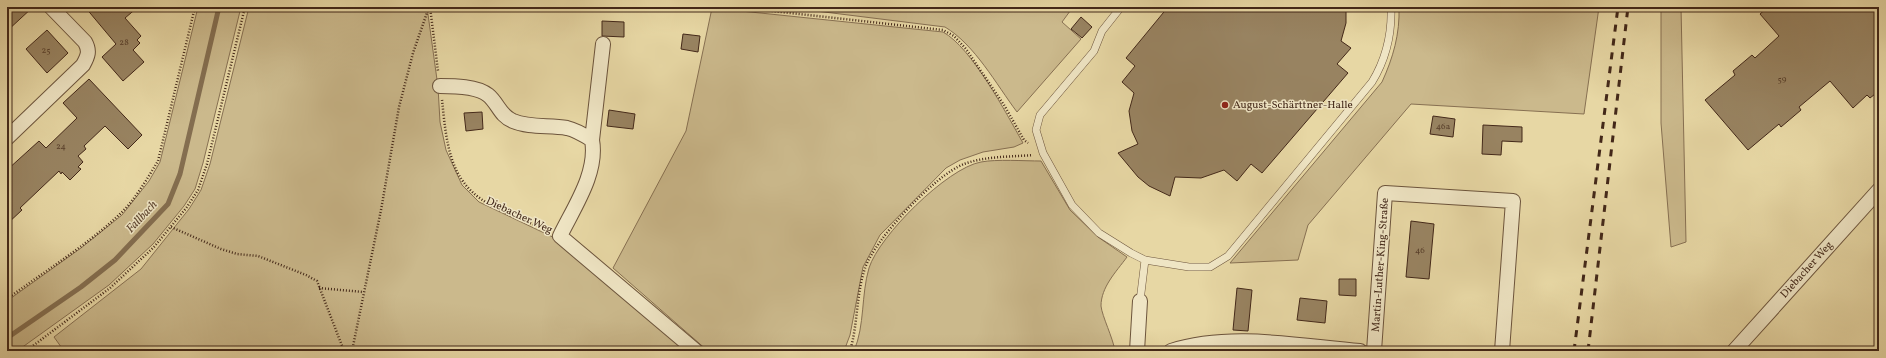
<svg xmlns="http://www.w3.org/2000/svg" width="1886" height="358" font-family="Vollkorn,serif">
<rect width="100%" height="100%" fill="#e7d7a4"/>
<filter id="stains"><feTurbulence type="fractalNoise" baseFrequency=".005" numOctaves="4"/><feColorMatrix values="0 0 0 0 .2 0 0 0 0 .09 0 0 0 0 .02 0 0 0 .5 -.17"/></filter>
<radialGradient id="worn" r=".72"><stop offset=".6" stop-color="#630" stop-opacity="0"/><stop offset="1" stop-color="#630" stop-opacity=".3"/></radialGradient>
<path fill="#cbb98c" stroke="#877052" d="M198,7H241L203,163L195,189L184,206L153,244L109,285L17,351H7V301L81,248L122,215L149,181L160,162Z
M249,7H427L438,87L440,122L446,150L462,185L479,202L559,240L691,351H64L54,337L141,269L189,209L201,190L210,164Z
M784,7H1073L1062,22L1081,39L1017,112C996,84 975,45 945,27Z
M1399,7H1599L1584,114L1411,104L1308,225L1298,260L1230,263L1382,82C1393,58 1400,34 1399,7Z
M1661,7H1681L1686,242L1671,247L1661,123Z
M712,8L943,32C972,48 1006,113 1023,143L1014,147L983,152L960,160L946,168L880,235L863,267L850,335L844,351H708L613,268L686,131Z
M1041,161L1070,210L1098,237L1127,257C1116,272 1101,287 1101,306C1102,316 1113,338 1115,351H854C865,325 861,295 869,268C879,236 947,168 981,162C996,159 1025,161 1041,161Z"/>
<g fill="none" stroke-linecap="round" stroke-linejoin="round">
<path stroke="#846e50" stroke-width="5" d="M7,338L81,287L115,260L168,204L180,174L219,7"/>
</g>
<path fill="#988361" stroke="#432819" d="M7,7H33L7,31Z
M85,7H138L125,18L141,36L137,40L140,43L133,50L144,62L123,81L102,57L116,44Z
M1168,7H1346V23L1341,41L1351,48L1337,64L1348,73L1262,173L1251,164L1237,181L1224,170L1201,178L1175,177L1170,196L1149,186L1138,177L1118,153L1138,144L1132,131L1129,111L1134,93L1122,82L1135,66L1126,58Z
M1768,7H1879V91L1870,98L1867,95L1853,108L1830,81L1799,107L1801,110L1781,127L1779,124L1748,150L1705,100L1735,75L1733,71L1752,55L1755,58L1779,36L1760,14Z
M1081,17L1092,27L1082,38L1071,29Z
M602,21L624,22V37L602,36Z
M47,30L68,53L47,73L26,49Z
M683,34L700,36L698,52L681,49Z
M89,79L142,135L128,149L105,126L84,146L86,149L78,156L83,162L78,167L81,169L70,180L62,172L61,174L59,171L20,208L22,210L7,224V170L39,141L46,148L77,118L63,103Z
M609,110L635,114L633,129L607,126Z
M482,112L483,129L466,131L464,113Z
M1433,116L1455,119L1453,137L1430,134Z
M1483,125L1522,127V142L1502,141L1501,155L1482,154Z
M1411,221L1434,224L1429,279L1406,277Z
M1339,279H1356V296L1339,295Z
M1237,288L1252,290L1248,331L1233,330Z
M1300,298L1327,301L1325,323L1297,320Z"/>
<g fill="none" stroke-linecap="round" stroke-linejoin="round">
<defs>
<path id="lane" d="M1121,7L1102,31L1094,51L1040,115L1036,130L1043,153L1072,205L1099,233L1131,253L1145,260L1189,267H1210L1228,256L1372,82C1386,59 1392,34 1391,7
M1140,301L1145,260"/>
<path id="street" d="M440,86C454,86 477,86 488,95C498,103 500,116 513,121C529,128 549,125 567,128C576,130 584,135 592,140C598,173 574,207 560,236L696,351
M7,138L83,65C88,56 90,51 85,42L51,7
M592,140L603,44
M1137,351L1140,301
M1171,351C1230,332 1299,346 1360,351
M1374,351L1385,193L1513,201L1502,351
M1734,351L1879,190"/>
</defs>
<use href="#lane" stroke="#6c543c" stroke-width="8"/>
<use href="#street" stroke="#6c543c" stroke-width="16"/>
<path stroke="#432819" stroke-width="2.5" stroke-dasharray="1 2" stroke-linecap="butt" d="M430,7L438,71
M736,7L943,30L954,36L966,49L1004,105L1024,140L1028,143
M442,100C445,127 447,162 465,184C482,207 522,219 547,230
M171,227L221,249L237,254L258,256L306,275L317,281L344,351
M319,288L363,292
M7,299C45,271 86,246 120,214C135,200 147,179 158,161L195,7
M26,351L110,288L154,247L187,207L198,190L207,164L245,7
M352,351L381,210L399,107L413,53L429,7
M850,351C858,324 856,295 865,268C875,239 935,175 964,164C986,156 1010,157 1033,155"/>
<use href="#lane" stroke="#efe5c4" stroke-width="7"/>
<use href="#street" stroke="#efe5c4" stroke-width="14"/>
<path stroke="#432819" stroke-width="3" stroke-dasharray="7 7" stroke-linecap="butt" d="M1574,351L1618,7
M1588,351L1628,7"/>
</g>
<circle fill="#8f2418" stroke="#efe5c4" stroke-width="1.5" cx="1225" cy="105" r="4"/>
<g text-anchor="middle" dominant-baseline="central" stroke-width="3" stroke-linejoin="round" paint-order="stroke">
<g font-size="9" fill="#583f2b">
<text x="124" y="42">28</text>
<text x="46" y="50">25</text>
<text x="1782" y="79">59</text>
<text x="1443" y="126">46a</text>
<text x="61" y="146">24</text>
<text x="1420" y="250">46</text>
</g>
<g font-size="11" fill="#432819" stroke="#efe5c4" text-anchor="start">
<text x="1233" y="105">August-Schärttner-Halle</text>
</g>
<g font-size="11" fill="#432819" stroke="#efe5c4">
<text transform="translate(519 216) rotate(25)">Diebacher Weg</text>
<text transform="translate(1381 265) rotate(-86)">Martin-Luther-King-Straße</text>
<text transform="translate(1807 270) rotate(-48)">Diebacher Weg</text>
</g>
<g font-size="12" font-style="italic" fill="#5e4530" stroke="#efe5c4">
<text transform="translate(142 217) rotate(-47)">Fallbach</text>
</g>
</g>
<rect width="1886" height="358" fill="none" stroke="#e7d7a4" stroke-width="24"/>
<rect x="8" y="8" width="1870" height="342" fill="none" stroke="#432819" stroke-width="2"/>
<rect x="12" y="12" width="1862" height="334" fill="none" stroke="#432819"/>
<rect width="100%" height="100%" filter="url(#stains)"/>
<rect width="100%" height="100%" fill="url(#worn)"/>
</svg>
